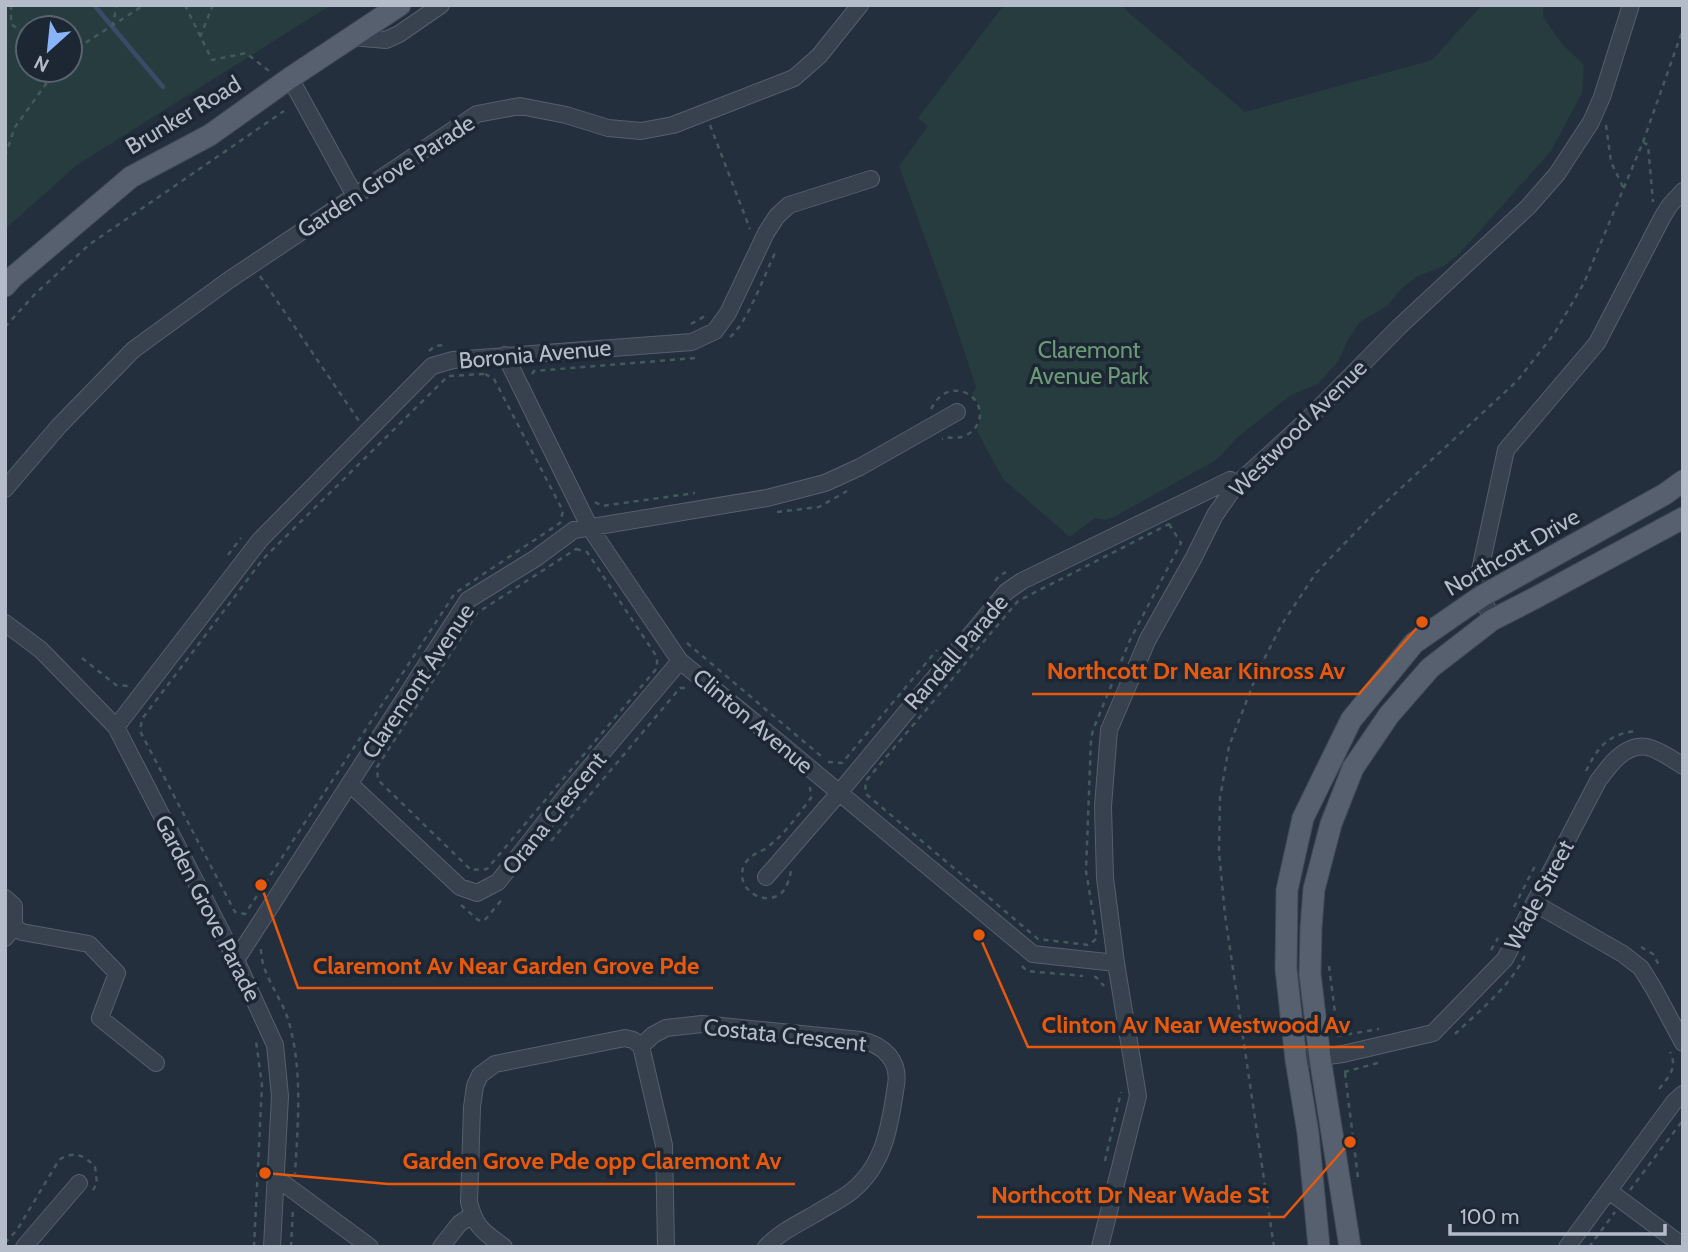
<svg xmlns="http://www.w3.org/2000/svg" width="1688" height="1252" font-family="Cabin,sans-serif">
<rect width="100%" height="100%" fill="#242f3e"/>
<path fill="#263c3f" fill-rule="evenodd" d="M5,5H331L77,165L5,229ZM28,28H70V70H28Z
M1004,5H1120L1245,112L1432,60L1482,5H1544L1543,17L1563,45L1584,65L1582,93L1551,151L1460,253L1444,266L1418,276L1401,289L1387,306L1360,322L1348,339L1339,360L1318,384L1291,395L1239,436L1216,460L1114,517L1105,520L1095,518L1070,537L1003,479L977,431C982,416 982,407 972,394L976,387L948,302L899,166L928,126L918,118Z"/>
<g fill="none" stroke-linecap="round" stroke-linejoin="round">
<path stroke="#394c67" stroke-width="4.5" d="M94,5L163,87"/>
<defs>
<path id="minor" d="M352,37L386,40L399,34L441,5
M290,78L355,196
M505,355L590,528L680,661L764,730L1033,954L1116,963
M5,489L59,426L133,350L229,280L477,114L520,106L566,115L608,128L641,131L673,125L794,78L819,56L860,5
M1492,620L1482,596L1479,575L1506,450L1597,343L1663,216L1670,205L1683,191
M5,623L41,650L116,727L236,960L275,1045L280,1096L272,1247
M116,727L260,540L432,366L453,360L692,342L715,331L728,313L766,233L777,216L789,205L871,179
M350,784L460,887L477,893L498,882L568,793L680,661
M766,877L839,793L1006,592L1022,581L1230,480L1236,485
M5,898L14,906V927L5,938
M1534,903L1623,954L1641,968L1654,989L1683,1043
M14,927L22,932L89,944L117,973L100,1018L156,1063
M236,960L468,600L536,558L574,530L767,498L825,483L860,467L957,412
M641,1046L653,1035L666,1028L702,1024L861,1040C884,1045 900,1061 896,1085C890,1125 885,1164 852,1191C841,1200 827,1206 815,1214C799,1223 779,1233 766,1247
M1296,1060L1343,1054L1433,1033L1505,959L1598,781C1609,766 1625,743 1647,747C1660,750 1672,759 1683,766
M275,1177L370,1247
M1609,1191L1683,1246
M24,1247L79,1183
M441,1247L459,1224L472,1215
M504,1247C483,1231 476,1229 469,1202L472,1107L475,1086L480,1075L495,1064L625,1038L633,1040L641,1046L664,1145L666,1247
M1100,1247L1138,1096L1116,963L1105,878L1103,806L1109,730L1148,639L1193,559L1215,515L1236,485L1305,422L1400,326L1528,207L1557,174L1591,122L1602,97L1631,5
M1567,1247L1674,1102L1683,1094"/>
<path id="major" d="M5,286L12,278L131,177L210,135L290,78L400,5
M1319,1247L1308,1133L1296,1060L1286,969L1287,890L1303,818L1351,720L1414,643L1482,596L1665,494L1683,481
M1350,1247L1320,1058L1310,974L1311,928L1314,889L1331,824L1353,768L1389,715L1430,668L1492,620L1533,599L1683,518"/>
</defs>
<use href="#minor" stroke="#565f6c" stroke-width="18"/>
<use href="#major" stroke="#414a57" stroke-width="23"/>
<path stroke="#44595c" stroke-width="2.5" stroke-dasharray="5 5" stroke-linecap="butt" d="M11,5V24L28,36
M185,5L212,60L246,53L269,71
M112,27L117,5
M200,37L213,5
M70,55L82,45L144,5
M710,125L750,229
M1606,125L1611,162L1624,189
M1643,142L1648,145L1653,202
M5,156L15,127L56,70
M260,276L359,421
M691,324L707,315
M5,327L36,293L90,244L284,111
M730,337C747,324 766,271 776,251
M429,351L435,346L445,345
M485,374L494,379L563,511L560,523L455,593L245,914L235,912L140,731L142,719L263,559L448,376Z
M532,374L534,371L695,358
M931,409C934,404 937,399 941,396C953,386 972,391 978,405C986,425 967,442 947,437L942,439
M595,502L602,506L695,493
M777,512L819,507L847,491
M1169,524L1181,543L1130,640L1093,730L1091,740L1086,871L1097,938L1089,945L1038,939L866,794L865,782L1018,601Z
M576,549L587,552L657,657V668L487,869L471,870L378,780L377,767L477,613Z
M228,555L241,538
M995,581L999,576L1006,572
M687,643L821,756
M82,658L116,685L128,686
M828,762L842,763L937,650
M1586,771C1598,747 1607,735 1635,731
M551,841L680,688H687
M791,871C788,884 785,896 770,898C751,900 734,880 746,862C751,855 756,854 763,850C768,848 772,843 776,840C789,828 800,812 811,798L810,787
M461,905L478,920L484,921L504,897
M1514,907L1535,866
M1641,947L1653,954L1660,967
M261,949C261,974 280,995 288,1019C303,1069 298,1122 295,1174
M1491,950L1498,938
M1022,966L1027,971L1083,976
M1329,966L1338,1036L1379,1029
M1094,977H1096L1104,986
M1455,1034C1479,1011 1513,984 1526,953
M1344,1072L1378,1063
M1345,1073L1358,1178
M1659,1089C1669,1076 1678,1068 1670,1052
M1105,1161L1121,1092
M1630,1190L1683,1120
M5,1243L17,1230L59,1160C73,1150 85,1155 95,1167L97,1183L91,1194
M254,1247L262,1085L256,1041
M291,1247L293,1208
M1274,1247L1225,915L1219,852L1220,798L1229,746L1259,669L1282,624L1316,573L1374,513L1517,381L1554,334L1584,283L1643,142L1683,29
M1589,1247L1615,1212"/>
<use href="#minor" stroke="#38414e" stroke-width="16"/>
<use href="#major" stroke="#56606e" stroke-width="21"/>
</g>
<g text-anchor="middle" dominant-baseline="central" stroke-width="7" stroke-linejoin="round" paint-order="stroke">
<g font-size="23" fill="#b4bcc9" stroke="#1d2633">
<text transform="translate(183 115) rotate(-31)">Brunker Road</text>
<text transform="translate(386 176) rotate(-33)">Garden Grove Parade</text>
<text transform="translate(535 354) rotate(-5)">Boronia Avenue</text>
<text transform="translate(1298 428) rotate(-45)">Westwood Avenue</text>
<text transform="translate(1512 552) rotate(-30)">Northcott Drive</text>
<text transform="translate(956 652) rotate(-49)">Randall Parade</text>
<text transform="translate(418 681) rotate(-56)">Claremont Avenue</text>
<text transform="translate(753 721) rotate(40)">Clinton Avenue</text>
<text transform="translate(554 813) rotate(-51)">Orana Crescent</text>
<text transform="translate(1539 895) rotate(-62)">Wade Street</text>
<text transform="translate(208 908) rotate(63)">Garden Grove Parade</text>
<text transform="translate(785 1035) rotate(6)">Costata Crescent</text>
</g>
<g font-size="23" fill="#6b9a76" stroke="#1d2633">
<text x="1089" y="350">Claremont<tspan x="1089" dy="26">Avenue Park</tspan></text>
</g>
</g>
<path fill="none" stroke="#e8590c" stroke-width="2.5" d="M1422 622L1359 694H1032M261 885L298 988H713M979 935L1028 1047H1364M265 1173L388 1184H795M1350 1142L1284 1217H977"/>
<g fill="#e8590c" stroke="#1d2633" stroke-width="2.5">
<circle cx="1422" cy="622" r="7"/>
<circle cx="261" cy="885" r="7"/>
<circle cx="979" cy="935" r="7"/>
<circle cx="265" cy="1173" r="7"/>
<circle cx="1350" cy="1142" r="7"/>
</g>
<g font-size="24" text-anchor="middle" font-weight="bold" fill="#e8590c" stroke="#1d2633" stroke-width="7" stroke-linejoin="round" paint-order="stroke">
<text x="1196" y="679">Northcott Dr Near Kinross Av</text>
<text x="506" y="974">Claremont Av Near Garden Grove Pde</text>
<text x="1196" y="1033">Clinton Av Near Westwood Av</text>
<text x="592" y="1169">Garden Grove Pde opp Claremont Av</text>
<text x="1130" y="1203">Northcott Dr Near Wade St</text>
</g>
<rect width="1688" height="1252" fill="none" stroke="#b4bcc9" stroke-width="14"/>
<g transform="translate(49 49) rotate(207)"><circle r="33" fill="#1d2633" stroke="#59626f" stroke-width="2"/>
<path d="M0-5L12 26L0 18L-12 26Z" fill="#8ab4f8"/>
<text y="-10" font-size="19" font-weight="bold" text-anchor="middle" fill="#b4bcc9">N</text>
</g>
<path d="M1450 1224v10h215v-10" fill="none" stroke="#b4bcc9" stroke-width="3.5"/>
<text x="1460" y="1224" font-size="21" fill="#b4bcc9" stroke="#1d2633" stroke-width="5" paint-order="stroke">100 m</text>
</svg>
